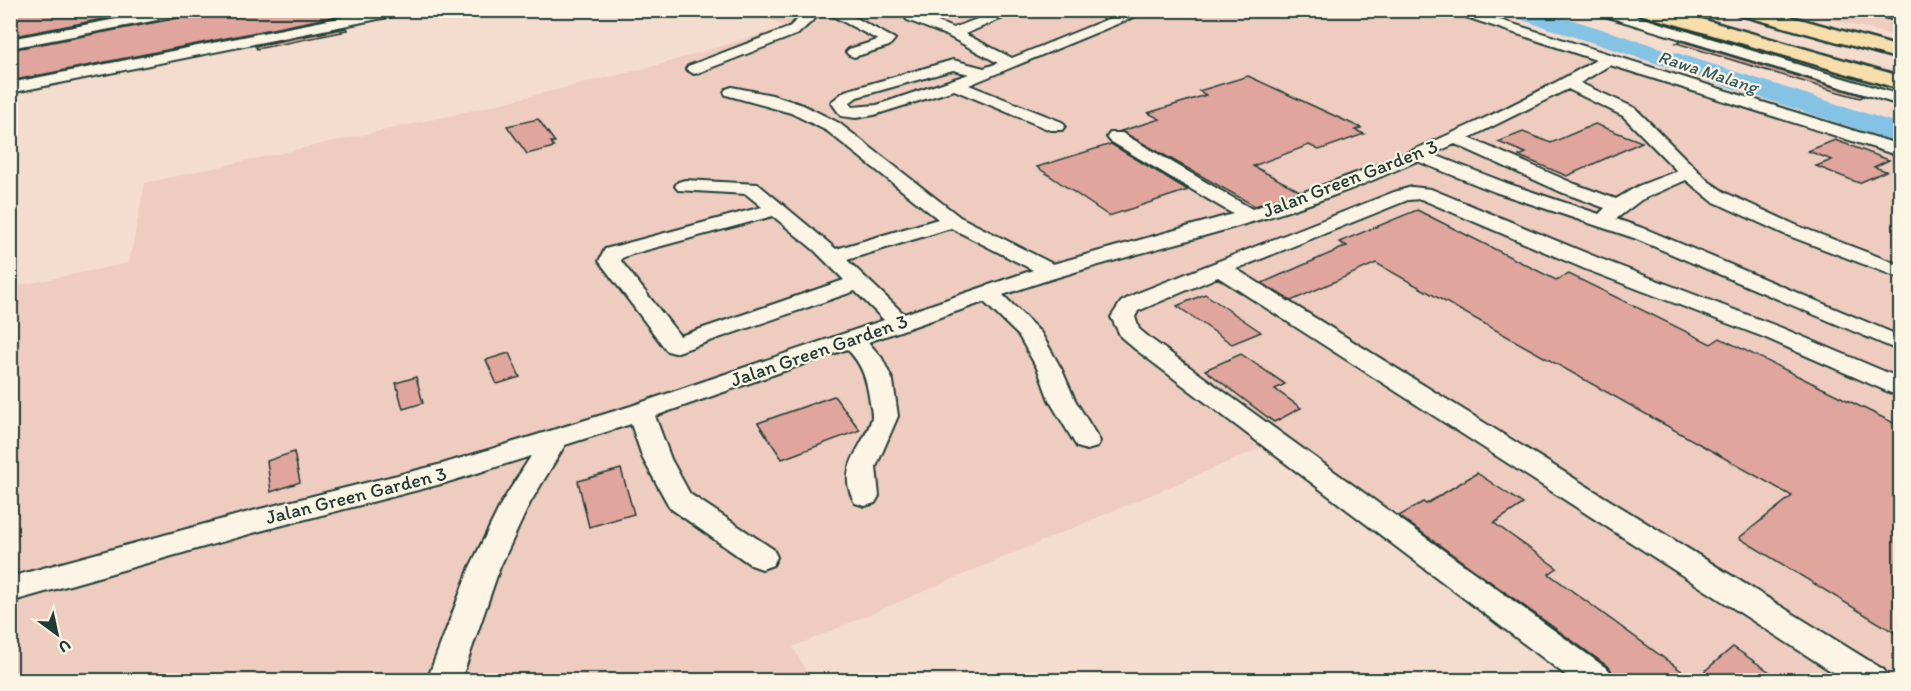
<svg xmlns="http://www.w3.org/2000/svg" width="1911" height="691" font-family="Itim,sans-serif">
<rect width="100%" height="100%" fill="#f4ddcf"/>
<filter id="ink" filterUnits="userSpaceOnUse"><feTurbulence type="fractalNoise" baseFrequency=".0167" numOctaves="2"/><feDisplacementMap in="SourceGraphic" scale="12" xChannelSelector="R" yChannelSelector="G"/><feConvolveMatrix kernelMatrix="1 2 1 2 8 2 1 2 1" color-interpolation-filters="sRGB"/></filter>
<g filter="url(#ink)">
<path fill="#eeccc0" d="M756,11H1467L1900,156V680H1580L1261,448L793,647L811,680H11V287L129,263L145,183L453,115L651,67L784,27Z
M1798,11H1900V37Z"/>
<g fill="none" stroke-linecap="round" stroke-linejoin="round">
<path fill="#85c3e5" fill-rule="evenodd" d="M1504,10H1542L1900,124V143L1507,15Z"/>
</g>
<path fill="#e0a69d" stroke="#1f3d34" stroke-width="1.5" d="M10,10H149L10,37Z
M198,10H332L337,16L10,81V50L189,16Z
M346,28L348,30L341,31L342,32L257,49L255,46Z
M1681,41L1864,96L1860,98L1831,90L1676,43Z
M1248,76L1361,128L1355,130L1364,134L1319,150L1309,145L1253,166L1300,191L1255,206L1121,131L1160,119L1148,113L1206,95L1199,91Z
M538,119L555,142H551L554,147L527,154L507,126Z
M1595,124L1642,142L1567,176L1519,156L1526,153L1498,142L1523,132L1551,143Z
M1835,140L1889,160L1874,167L1886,171L1859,183L1816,166L1832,160L1808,151Z
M1111,144L1188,190L1109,216L1037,167Z
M1417,210L1556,280L1569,274L1711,344L1720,338L1900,426V636L1739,538L1792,496L1376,263L1291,301L1262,283L1347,246L1339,242Z
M1205,294L1261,332L1232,344L1177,306Z
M509,353L520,377L497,384L486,360Z
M1241,354L1285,384L1275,389L1301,408L1274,422L1205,370Z
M416,377L423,403L403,409L396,383Z
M834,396L860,430L782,459L758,423Z
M294,452L300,482L271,492L267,461Z
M621,469L634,514L589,527L578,481Z
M1477,473L1523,504L1494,523L1557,568L1549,574L1694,680L1733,647L1783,681H1616L1610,668L1399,516L1423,502L1426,504Z"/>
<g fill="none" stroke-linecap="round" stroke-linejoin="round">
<defs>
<path id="minor" d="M164,10H196L189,14L10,48V39Z
M379,10H410L403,14L10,93V83Z
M808,10H841L895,39L889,46L854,57L849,55L846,52L849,49L878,40L823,11L798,34L700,72L694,74L686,69L688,66L788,28Z
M909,10H923L920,15L953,28L1001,10H1022L965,34L1012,58L1130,10H1151L969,85L1062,122L1065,126L1062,130H1050L954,90L874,115L856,118L841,116L831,102L845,91L953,60L984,68L998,63L948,36L907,20L905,17ZM953,70L969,74L877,105L852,107L849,103L857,97Z
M1445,10H1468L1900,145V156L1610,65L1580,83L1635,108L1708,181L1726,193L1798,226L1900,265V278L1784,234L1712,201L1686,180L1641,200L1616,219L1648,230L1900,336V351L1634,238L1495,192L1417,161C1389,173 1361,186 1332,196C1224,235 1111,257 1003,295L1041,333L1062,370L1075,400L1100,441L1097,447L1087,450L1077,447L1049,400L1038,370L1019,336L984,302L868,342L882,358L893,381L898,416L876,467L879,496L875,503L865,506L855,503C834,467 865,448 872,417C872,413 871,407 870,403C867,381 863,365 847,349L655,416L671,459L690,494L773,549L777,557L773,565L762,569L751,565L670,508L643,459L631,424L565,445L530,503L500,567L461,680H427L470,567L502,502L531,456L445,483L260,531L10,602V577L260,509L442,464L631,406L884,320L855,291L675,353L667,351L599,261L605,249L762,207L746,194L678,190L675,186L678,182L685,180L758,184L836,249L938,219L827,131L791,113L726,95L724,92L726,89L732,87L772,95L803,105L839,123L960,217L1053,264L1233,214L1110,141L1107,137L1110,133H1122L1252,209C1371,172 1488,122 1596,60ZM1568,89L1623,116L1677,171L1638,186L1616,199L1575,184L1469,138ZM1455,144L1561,192L1605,208L1599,214L1509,184L1432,154ZM773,216L814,250L844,280L680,336L621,261L622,258L632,254ZM951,228L1033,270L904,314L847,260Z
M1593,10H1616L1900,95V105L1595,13Z
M1864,10L1900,13V21L1866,13Z
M1412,187L1431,189L1601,259L1782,328L1900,378V395L1891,393L1766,338L1585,269L1421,199L1408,200L1236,269L1884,670L1889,680H1845L1218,277L1138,311L1135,317L1139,329L1151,339L1609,670L1614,680H1572L1135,349L1121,337L1111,317L1121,302L1135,294L1394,192Z"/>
<path id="highway" d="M1638,10H1670L1900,76V89L1640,14Z
M1735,10H1767L1900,47V59L1737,14Z"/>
</defs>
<use href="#minor" stroke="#1f3d34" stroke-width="4"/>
<use href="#highway" stroke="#1f3d34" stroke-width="5"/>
<use href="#minor" fill="#fcf5e5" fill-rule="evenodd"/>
<use href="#highway" fill="#f8deab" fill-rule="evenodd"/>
</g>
</g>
<g text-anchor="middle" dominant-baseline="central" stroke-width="4.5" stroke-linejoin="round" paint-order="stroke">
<g font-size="18" font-style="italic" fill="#385e60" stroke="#fcf5e5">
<text transform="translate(1708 72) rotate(18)">Rawa Malang</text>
</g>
<g font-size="20" fill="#1f3d34" stroke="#fcf5e5">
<text transform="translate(1350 178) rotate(-21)">Jalan Green Garden 3</text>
<text transform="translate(819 350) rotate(-19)">Jalan Green Garden 3</text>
<text transform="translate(356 495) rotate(-14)">Jalan Green Garden 3</text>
</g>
</g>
<rect width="1911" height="691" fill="none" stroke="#fcf5e5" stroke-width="36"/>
<rect x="18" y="18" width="1875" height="655" fill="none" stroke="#1f3d34" stroke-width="2" filter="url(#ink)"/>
<g transform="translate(57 634) rotate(147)" stroke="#fcf5e5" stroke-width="4.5" paint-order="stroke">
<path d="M0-4.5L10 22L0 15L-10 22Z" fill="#1f3d34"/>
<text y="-9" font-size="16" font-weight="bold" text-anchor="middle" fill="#1f3d34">U</text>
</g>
</svg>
